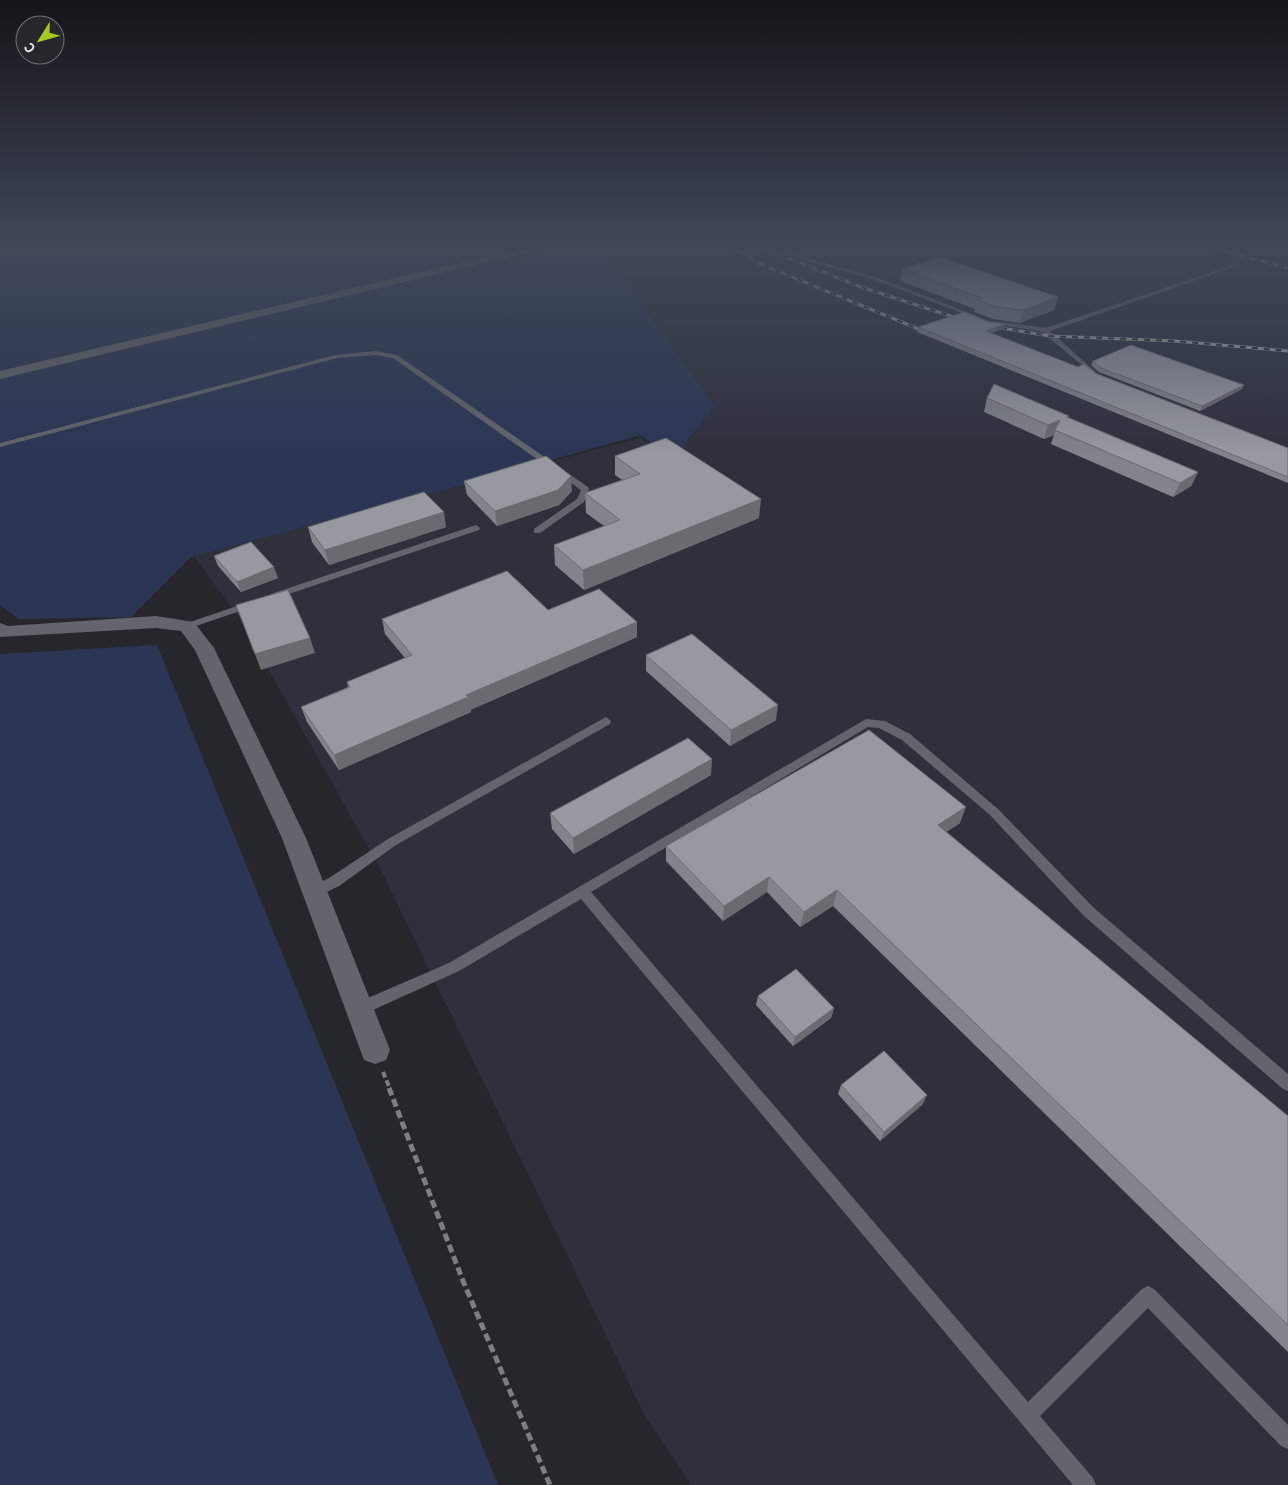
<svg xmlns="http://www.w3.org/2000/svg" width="1288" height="1485" font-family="Overpass,sans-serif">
<rect width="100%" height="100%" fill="#25272d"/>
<path fill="#2e313c" d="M425,247H569L469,271Z
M600,247H1288V1485H691L644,1414L382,872L241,620L193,555L640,438L674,458L715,405Z"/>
<path fill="#2c3554" d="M0,247H425L469,271L569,247H600L715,405L674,459L641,435L463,485L191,557L131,617L19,619L0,605Z
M157,645L498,1485H0V654Z"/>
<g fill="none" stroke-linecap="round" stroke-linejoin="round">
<path stroke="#7d7e83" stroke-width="4" stroke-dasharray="6 3" stroke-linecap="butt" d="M383,1072L390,1089"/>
<path stroke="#7d7e83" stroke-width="5" stroke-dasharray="8 4" stroke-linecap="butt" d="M389,1088L463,1281L550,1485"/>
<path fill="#63656c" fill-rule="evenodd" d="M771,247H777L806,258L876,277L980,317L975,318L872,279L802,260Z
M1238,263L1243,264L1050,331L1097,373V375L1095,376L1048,337L1044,332L989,323L992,321L1046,328Z
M375,351L397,355L588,487L589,489L584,502L540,533H534V529L577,499L581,490L393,358L375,355L337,358L0,447V443L335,355Z
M476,525L480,528L479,530L277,598L274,599L269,596L271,594Z
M252,601L257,604L255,606L190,628L187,629L182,626L184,624Z
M606,717L611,721L610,724L396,845L339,886L319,896L314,897L309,896L307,892L309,888L329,878L388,839Z
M866,719L885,721L910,734L998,809L1094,908L1288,1074V1091L1283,1089L1084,916L990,815L902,740L879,728L868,727L591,892L1028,1402L1142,1289L1148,1286L1154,1289L1288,1425V1449L1281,1446L1148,1308L1040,1416L1093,1478L1096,1485H1073L581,899L459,971L364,1014L359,1016L354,1014L352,1009L354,1004L449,963Z"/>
<path fill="#63656c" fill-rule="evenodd" d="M527,247H543L538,250L0,379V371Z
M156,616L194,622L214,648L306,838L390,1050L386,1060L375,1064L364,1060L282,838L195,650L181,631L156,628L0,637V623L8,626Z"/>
<defs>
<path id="rail" d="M733,247L758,263L931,334
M761,247L861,287L963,320
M1209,247L1288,268
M989,326L1050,336L1175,341L1288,351"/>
</defs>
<use href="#rail" stroke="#a7a8ad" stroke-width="3"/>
<use href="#rail" stroke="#25272d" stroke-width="2" stroke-dasharray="6" stroke-linecap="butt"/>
</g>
<path fill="#81848a" d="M902,269L1058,297L1054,310L1020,323L993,319L974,312L975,309L900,281Z
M990,322L1005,328L991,333L1288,448V483L917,332L918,327Z
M1093,361L1242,389L1200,411L1099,372L1091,365Z
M987,398L1069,418L1198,472L1191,486L1173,497L1051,444L1054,435L1044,439L984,412Z
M615,456L759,518L584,590L555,565L554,545L604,526L586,513L585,493L622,480L615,475Z
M464,481L572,491L559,505L497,526L467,495Z
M308,527H446L329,565L312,542Z
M214,556L278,578L241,592L218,566Z
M548,610L637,637L470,710L471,712L339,770L307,722L301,707L348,687L347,682L405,658L385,634L382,619Z
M646,655L776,720L730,746L646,671Z
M711,775L574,854L552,829L550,813Z
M960,823L946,832L1288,1116V1352L833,906L800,927L767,892L723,921L666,861V846Z
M758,996L834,1008L831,1018L793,1046L756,1005Z
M841,1085L923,1104L880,1141L838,1094Z"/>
<path fill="#696b70" d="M1058,297L1054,310L1020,323L1023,310Z
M1006,324L1005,328L985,336L986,331Z
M1244,385L1242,389L1200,411L1202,406Z
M1060,420L1054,435L1044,439L1048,425Z
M1198,472L1191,486L1173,497L1180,483Z
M571,476L572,491L559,505L497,526L495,511Z
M761,499L759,518L584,590L583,570Z
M444,512L446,527L329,565L325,550Z
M274,567L278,578L241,592L237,582Z
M637,622V637L470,710L471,712L339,770L334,755L466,695Z
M310,638L315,653L261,670L255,654Z
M778,705L776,720L730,746L731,730Z
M712,759L711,775L574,854L573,838Z
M966,807L960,823L932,841L938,825Z
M769,877L767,892L723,921L724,906Z
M837,890L833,906L800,927L804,912Z
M834,1008L831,1018L793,1046L795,1037Z
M927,1095L923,1104L880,1141L884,1132Z"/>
<path fill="#9699a0" stroke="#696b70" d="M940,257L1058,297L1023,310L997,307L977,300L982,298L902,269Z
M964,312L990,322L1006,324L986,331L1078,367L1084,364L1095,373L1288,448V477L918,327Z
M1131,345L1244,385L1202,406L1101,368L1093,361Z
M994,384L1069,416L1067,417L1198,472L1180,483L1055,430L1060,420L1048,425L987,398Z
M666,438L761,499L583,570L554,545L620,520L585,493L640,474L615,456Z
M546,456L571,476L558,490L495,511L464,481Z
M424,492L444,512L325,550L308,527Z
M251,542L274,567L237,582L214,556Z
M507,571L548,610L599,589L637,622L466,695L468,697L334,755L301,707L350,687L347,682L412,655L382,619Z
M288,590L310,638L255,654L236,605Z
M692,634L778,705L731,730L646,655Z
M869,730L966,807L938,825L1288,1116V1325L837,890L804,912L769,877L724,906L666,846Z
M688,738L712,759L573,838L550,813Z
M796,969L834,1008L795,1037L758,996Z
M884,1051L927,1095L884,1132L841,1085Z"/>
<linearGradient id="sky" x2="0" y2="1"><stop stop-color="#141519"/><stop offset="0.54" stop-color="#404757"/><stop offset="1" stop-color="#404757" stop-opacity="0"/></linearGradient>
<rect width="1288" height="454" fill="url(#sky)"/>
<g transform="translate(40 40) rotate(233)"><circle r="24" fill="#25272d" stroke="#717378"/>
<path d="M0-4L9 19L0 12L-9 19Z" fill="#a5c823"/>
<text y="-8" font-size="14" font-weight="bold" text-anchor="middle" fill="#e4e5e9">С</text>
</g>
</svg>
